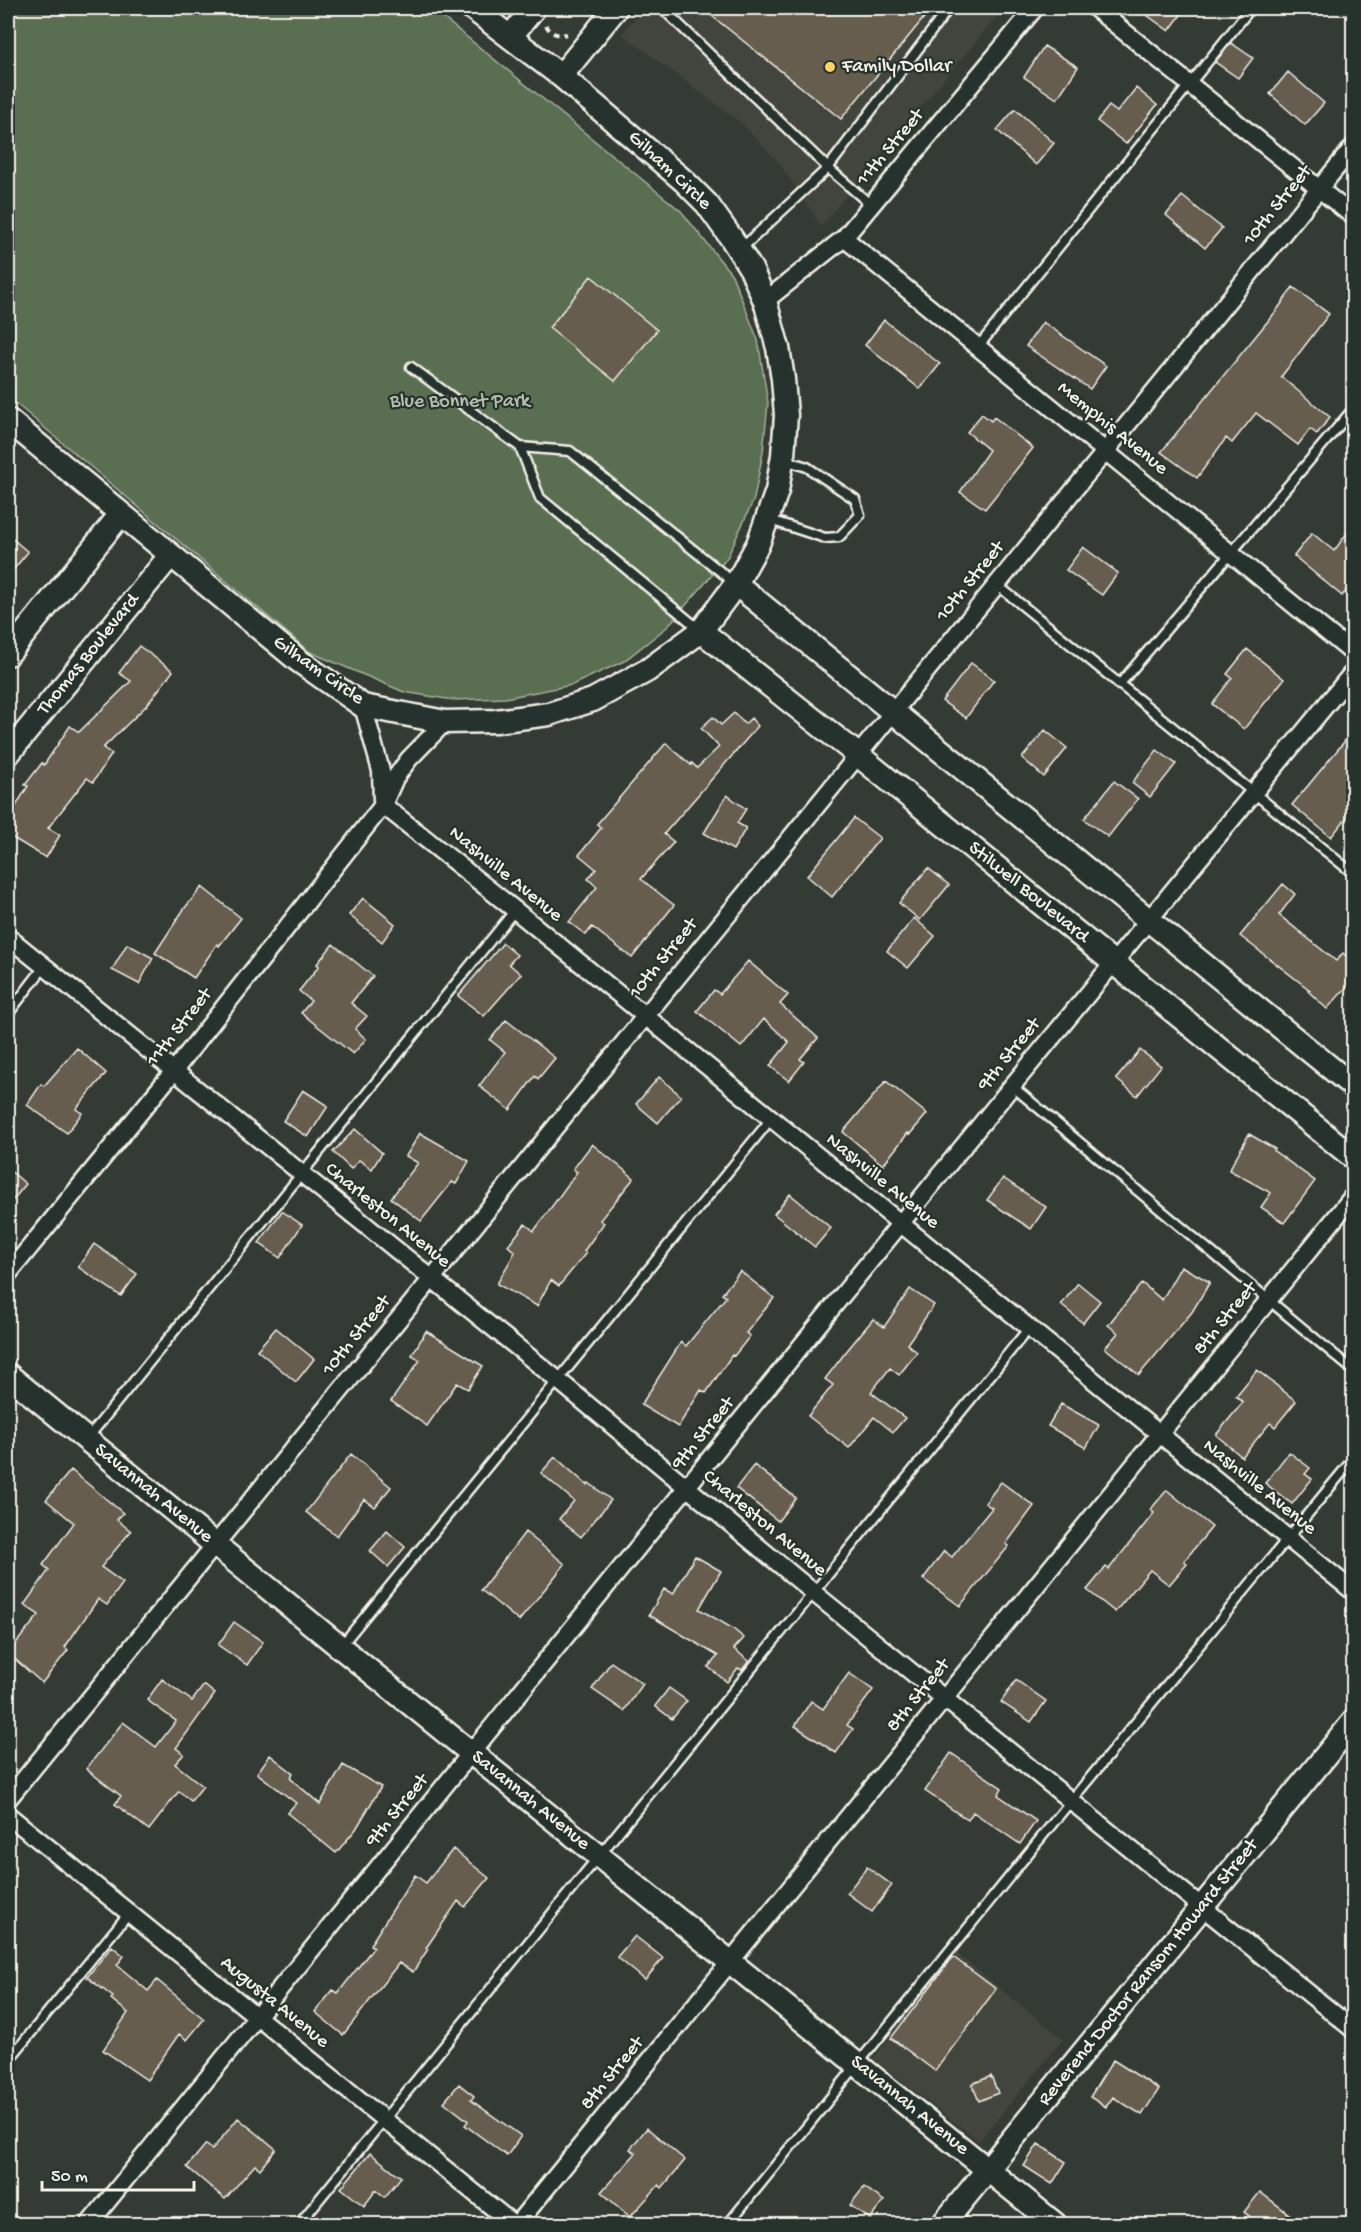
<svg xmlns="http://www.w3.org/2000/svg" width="1361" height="2232" font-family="'Gochi Hand',sans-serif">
<rect width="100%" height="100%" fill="#333b34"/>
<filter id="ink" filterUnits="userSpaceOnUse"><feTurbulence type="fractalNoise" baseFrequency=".0167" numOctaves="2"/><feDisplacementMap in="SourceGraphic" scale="12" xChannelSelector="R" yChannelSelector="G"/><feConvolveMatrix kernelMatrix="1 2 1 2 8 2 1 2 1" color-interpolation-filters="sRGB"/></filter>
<g filter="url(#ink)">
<path fill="#42453c" d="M643,8H1004L821,226L780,164L742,124L622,34Z
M955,1952L1063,2039L979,2141L873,2059Z"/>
<path fill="#5a6e51" stroke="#a7b09c" stroke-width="1.5" d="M8,8H431L681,211L732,275L758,340L768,403L763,452L754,499L727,558L667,627L624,661L572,685L505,698L453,700L404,692L310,652L8,397Z"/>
<path fill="#665d50" stroke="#f4f1e8" stroke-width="1.5" d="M702,8H932L841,119Z
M1137,8H1186L1169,31Z
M1231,43L1253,58L1238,78L1215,62Z
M1044,46L1078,67L1057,99L1024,77Z
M1288,72L1324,103L1305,125L1270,94Z
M1136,88L1157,105L1126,144L1097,121L1109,106L1117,112Z
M1015,109L1054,143L1036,165L997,130Z
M1182,196L1222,228L1205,248L1166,215Z
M591,276L657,330L615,381L549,328Z
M1293,287L1329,314L1281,377L1330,417L1317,434L1310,429L1298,445L1256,413L1232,443L1226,438L1197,478L1161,452L1277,310Z
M884,320L940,364L920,389L865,345Z
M1043,322L1106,366L1090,389L1026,346Z
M982,414L991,421L994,417L1033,448L985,509L960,492L989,450L967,432Z
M1353,525V582L1342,596L1294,556L1312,533L1334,551Z
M8,535L28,552L8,576Z
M1083,547L1118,573L1102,595L1066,570Z
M139,646L173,671L147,705L103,748L112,754L93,782L87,778L48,828L60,835L46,858L8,835V819L28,786L25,785L42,763L44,765L70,726L79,732L131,681L119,673Z
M1247,649L1284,679L1244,729L1212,704L1232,678L1227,674Z
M971,663L994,680L966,718L942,701Z
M734,713L745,724L751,718L758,726L664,834L674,842L641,879L674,905L632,958L592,927L586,935L569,922L597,887L588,879L596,869L579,855L601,828L597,824L666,743L691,765L692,763L697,768L719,747L701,728L713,717L721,725Z
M1045,730L1067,748L1044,777L1022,758Z
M1353,731V810L1331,837L1292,805Z
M1157,750L1176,764L1150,797L1132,783Z
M1114,781L1138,799L1108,837L1084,819Z
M727,795L746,809L737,823L746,828L733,850L704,833Z
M854,818L880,838L832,897L807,876Z
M928,868L949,885L920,920L899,903Z
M1283,884L1295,894L1279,915L1336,961L1343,953L1353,962V980L1327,1009L1308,991L1310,990L1240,936Z
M202,887L241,918L219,946L217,944L194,978L155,953L184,909Z
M363,898L395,924L382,942L349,915Z
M914,918L935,936L908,968L887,951Z
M503,943L517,955L509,964L521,974L484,1016L458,996Z
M127,944L153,958L139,984L112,970Z
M333,944L373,976L351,1003L367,1016L355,1029L366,1039L353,1054L301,1013L311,1001L299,991L319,966L317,964Z
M748,961L788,995L780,1004L818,1038L800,1059L804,1062L789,1081L770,1066L789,1042L764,1019L741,1047L697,1011L714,990L720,994Z
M506,1020L555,1058L538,1079L535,1076L510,1110L479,1086L505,1052L490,1040Z
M77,1048L106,1073L76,1109L82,1113L67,1133L27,1105L41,1084L44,1086Z
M1140,1050L1161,1066L1137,1096L1116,1079Z
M659,1077L681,1096L658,1123L636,1104Z
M886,1081L927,1114L910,1134L908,1133L883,1165L843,1132Z
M303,1090L328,1106L308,1137L283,1121Z
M355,1129L382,1153L372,1169L359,1160L351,1169L333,1152Z
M420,1133L469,1161L456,1184L452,1182L421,1221L391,1198L418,1163L406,1156Z
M1249,1134L1275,1149L1274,1151L1315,1181L1284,1223L1261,1207L1271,1193L1229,1170Z
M592,1144L634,1178L600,1220L604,1223L584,1251L586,1253L559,1286L551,1280L537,1306L497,1284L515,1252L508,1246L525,1224L534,1231L577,1172L573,1169Z
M8,1169L26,1184L8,1206Z
M1003,1178L1046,1207L1031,1229L987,1200Z
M790,1194L831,1228L815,1247L774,1214Z
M282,1211L302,1225L280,1258L259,1243Z
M94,1244L137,1274L121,1296L78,1267Z
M1181,1266L1210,1282L1192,1312L1139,1375L1105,1348L1118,1333L1108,1325L1142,1283L1162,1300Z
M740,1271L774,1298L746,1333L750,1336L734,1356L732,1355L706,1393L701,1390L678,1427L641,1405L681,1342L686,1346L726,1297L722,1294Z
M1078,1283L1100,1301L1083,1323L1061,1305Z
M910,1289L934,1305L907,1344L917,1352L899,1375L890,1368L871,1392L905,1418L893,1432L874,1417L849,1448L808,1416L833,1385L825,1379L845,1353L873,1319L884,1327Z
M276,1328L314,1359L296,1382L257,1350Z
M426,1331L483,1366L468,1389L457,1383L427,1426L391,1401L420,1360L412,1355Z
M1257,1370L1296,1401L1275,1427L1270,1423L1242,1457L1216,1435L1243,1402L1236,1396Z
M1061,1404L1099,1425L1086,1448L1048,1426Z
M1289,1452L1310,1468L1305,1474L1312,1479L1292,1504L1265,1483Z
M351,1454L391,1487L375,1507L364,1499L337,1536L306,1512Z
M555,1457L587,1485L589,1483L611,1500L581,1537L559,1519L574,1501L541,1473Z
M754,1465L796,1498L778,1521L736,1488Z
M71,1470L123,1513L117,1520L131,1531L101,1567L123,1583L107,1605L98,1599L65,1647L68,1650L42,1683L8,1653L39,1615L24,1605L49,1570L43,1565L74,1523L46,1500Z
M1001,1482L1034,1506L1006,1544L1009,1546L960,1606L923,1579L944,1551L952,1557L992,1508L985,1503Z
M1167,1490L1212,1527L1184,1561L1187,1564L1169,1585L1150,1570L1115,1612L1087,1590L1106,1567L1109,1569L1154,1513L1150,1510Z
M387,1531L405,1547L388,1567L370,1551Z
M525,1532L565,1564L519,1621L481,1590Z
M695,1556L721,1571L699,1609L732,1628L744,1638L734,1649L749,1661L742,1670L738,1668L727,1682L708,1667L718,1656L649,1615L664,1589L673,1594Z
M234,1622L263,1642L247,1665L218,1645Z
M611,1662L643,1684L624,1711L592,1689Z
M849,1673L873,1690L847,1725L853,1729L836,1753L795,1726L811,1701L823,1709Z
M162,1679L192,1701L204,1685L215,1694L176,1748L184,1754L175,1764L203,1786L191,1801L179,1791L149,1830L115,1804L121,1796L86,1769L123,1722L156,1747L176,1721L147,1700Z
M1016,1680L1046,1701L1031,1722L1001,1702Z
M669,1688L687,1701L672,1719L655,1706Z
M951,1753L1002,1788L998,1795L1036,1821L1020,1844L973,1812L968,1820L925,1791Z
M270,1755L293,1773L290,1778L320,1804L343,1765L381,1787L356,1829L336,1853L287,1813L296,1803L257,1773Z
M453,1849L489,1878L465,1907L458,1901L426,1948L428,1949L413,1972L399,1963L343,2035L315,2012L333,1990L338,1993L374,1947L370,1945L415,1875L426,1883Z
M867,1867L892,1885L872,1912L847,1893Z
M635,1936L663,1958L645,1980L617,1957Z
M112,1946L124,1956L117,1965L148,1991L157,1980L204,2019L187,2040L179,2034L147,2080L103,2050L128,2013L111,1999L113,1997L87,1977Z
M953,1957L996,1989L935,2071L891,2038Z
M1113,2060L1159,2089L1142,2115L1113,2097L1106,2107L1090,2097Z
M991,2076L998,2093L979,2101L972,2084Z
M459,2084L474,2096L471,2100L521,2136L507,2156L465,2125L468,2121L444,2102Z
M238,2118L276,2149L260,2169L255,2165L225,2199L187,2167L206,2144L212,2150Z
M647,2128L685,2160L662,2188L659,2185L630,2217L601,2192L636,2153L630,2149Z
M1038,2144L1066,2162L1052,2184L1024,2166Z
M370,2153L401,2177L385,2197L376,2190L364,2206L341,2188Z
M864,2187L884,2201L870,2219L850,2205Z
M1260,2192L1302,2224H1260L1244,2212Z"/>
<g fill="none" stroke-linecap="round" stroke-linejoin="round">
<defs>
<path id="lane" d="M662,8L828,168L741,249
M670,15L676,8
M871,205L828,168L949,8
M978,347L1251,8
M411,367L520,447L570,451L736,584
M520,447L540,498L699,629
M767,519L825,538L839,537L860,515L855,499L807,467L785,460
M996,584L1354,874
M1119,685L1354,408
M8,1014L44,967
M1012,1086L1354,1371
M87,1439L515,910
M341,1646L771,1119
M8,2061L129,1913
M299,2224L1029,1328
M728,2224L1070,1802L1354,1458"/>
<path id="street" d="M1095,8L1354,217
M844,238L1354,654
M765,301L844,238L1035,8
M363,706L381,771L382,801
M383,805L515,910L1354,1592
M8,937L559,1381L814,1593L1354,2030
M8,1274L173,1072L383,805L395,778L409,759L445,722
M8,1799L1354,146
M8,1815L513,2224
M89,2224L1012,1086L1354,671
M517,2224L1354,1195"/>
<path id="secondary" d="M510,37L534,8
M561,76L616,8
M8,420L299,661L363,706L445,722L496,721L549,714L593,700L648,670L701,631L736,584L758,544L777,491L783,455L786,415L783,379L778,348L765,301L751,269L732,239L707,204L684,181L561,76L472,8
M736,584L1354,1087
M701,631L858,755L1354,1158
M8,654L121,514
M8,754L170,556
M8,1375L340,1647L1055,2224
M943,2224L1354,1721"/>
</defs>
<use href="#lane" stroke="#f4f1e8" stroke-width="13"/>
<use href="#street" stroke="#f4f1e8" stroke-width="21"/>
<use href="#secondary" stroke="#f4f1e8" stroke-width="27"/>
<path stroke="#f4f1e8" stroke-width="4" stroke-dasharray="6 4.5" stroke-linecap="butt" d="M546,25C551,34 557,36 567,34"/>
<use href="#lane" stroke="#26332d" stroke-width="8"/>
<use href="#street" stroke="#26332d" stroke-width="16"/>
<use href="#secondary" stroke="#26332d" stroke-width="22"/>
</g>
</g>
<circle fill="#ffd166" stroke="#26332d" stroke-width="2" cx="830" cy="67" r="6"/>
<g text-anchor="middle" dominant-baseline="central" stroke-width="4.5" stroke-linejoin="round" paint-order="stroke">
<g font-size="20" fill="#f4f1e8" stroke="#26332d" text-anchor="start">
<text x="842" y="67">Family Dollar</text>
</g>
<g font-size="20" fill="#f4f1e8" stroke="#26332d">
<text transform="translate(891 148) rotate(-50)">11th Street</text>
<text transform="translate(669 171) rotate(43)">Gilham Circle</text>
<text transform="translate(1278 206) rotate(-51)">10th Street</text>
<text transform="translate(1112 429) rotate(39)">Memphis Avenue</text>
<text transform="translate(971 582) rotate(-51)">10th Street</text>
<text transform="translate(89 655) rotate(-51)">Thomas Boulevard</text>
<text transform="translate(318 671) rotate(35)">Gilham Circle</text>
<text transform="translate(505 875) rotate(39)">Nashville Avenue</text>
<text transform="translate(1028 893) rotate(39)">Stilwell Boulevard</text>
<text transform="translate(664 959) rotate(-51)">10th Street</text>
<text transform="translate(180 1028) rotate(-52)">11th Street</text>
<text transform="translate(1010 1055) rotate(-51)">9th Street</text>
<text transform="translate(882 1182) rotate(39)">Nashville Avenue</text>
<text transform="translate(387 1216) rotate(39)">Charleston Avenue</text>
<text transform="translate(1226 1319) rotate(-51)">8th Street</text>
<text transform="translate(357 1336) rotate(-51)">10th Street</text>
<text transform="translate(704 1434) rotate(-51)">9th Street</text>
<text transform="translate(1259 1488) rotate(39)">Nashville Avenue</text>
<text transform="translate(153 1494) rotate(39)">Savannah Avenue</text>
<text transform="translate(764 1524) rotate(40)">Charleston Avenue</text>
<text transform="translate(919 1696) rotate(-51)">8th Street</text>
<text transform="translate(530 1801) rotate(39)">Savannah Avenue</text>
<text transform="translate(398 1811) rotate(-51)">9th Street</text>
<text transform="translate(1149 1973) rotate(-51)">Reverend Doctor Ransom Howard Street</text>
<text transform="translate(274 2003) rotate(39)">Augusta Avenue</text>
<text transform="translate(613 2074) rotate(-51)">8th Street</text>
<text transform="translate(909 2106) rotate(39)">Savannah Avenue</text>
</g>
<g font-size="20" fill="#b6bdac" stroke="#26332d">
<text x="460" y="402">Blue Bonnet Park</text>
</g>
</g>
<rect width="1361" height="2232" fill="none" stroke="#26332d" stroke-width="30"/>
<rect x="15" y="15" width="1331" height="2202" fill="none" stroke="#f4f1e8" stroke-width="2" filter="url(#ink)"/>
<path d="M42 2181v9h152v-9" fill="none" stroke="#f4f1e8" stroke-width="3"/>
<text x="51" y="2181" font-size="18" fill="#f4f1e8" stroke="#26332d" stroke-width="4.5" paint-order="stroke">50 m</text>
</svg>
